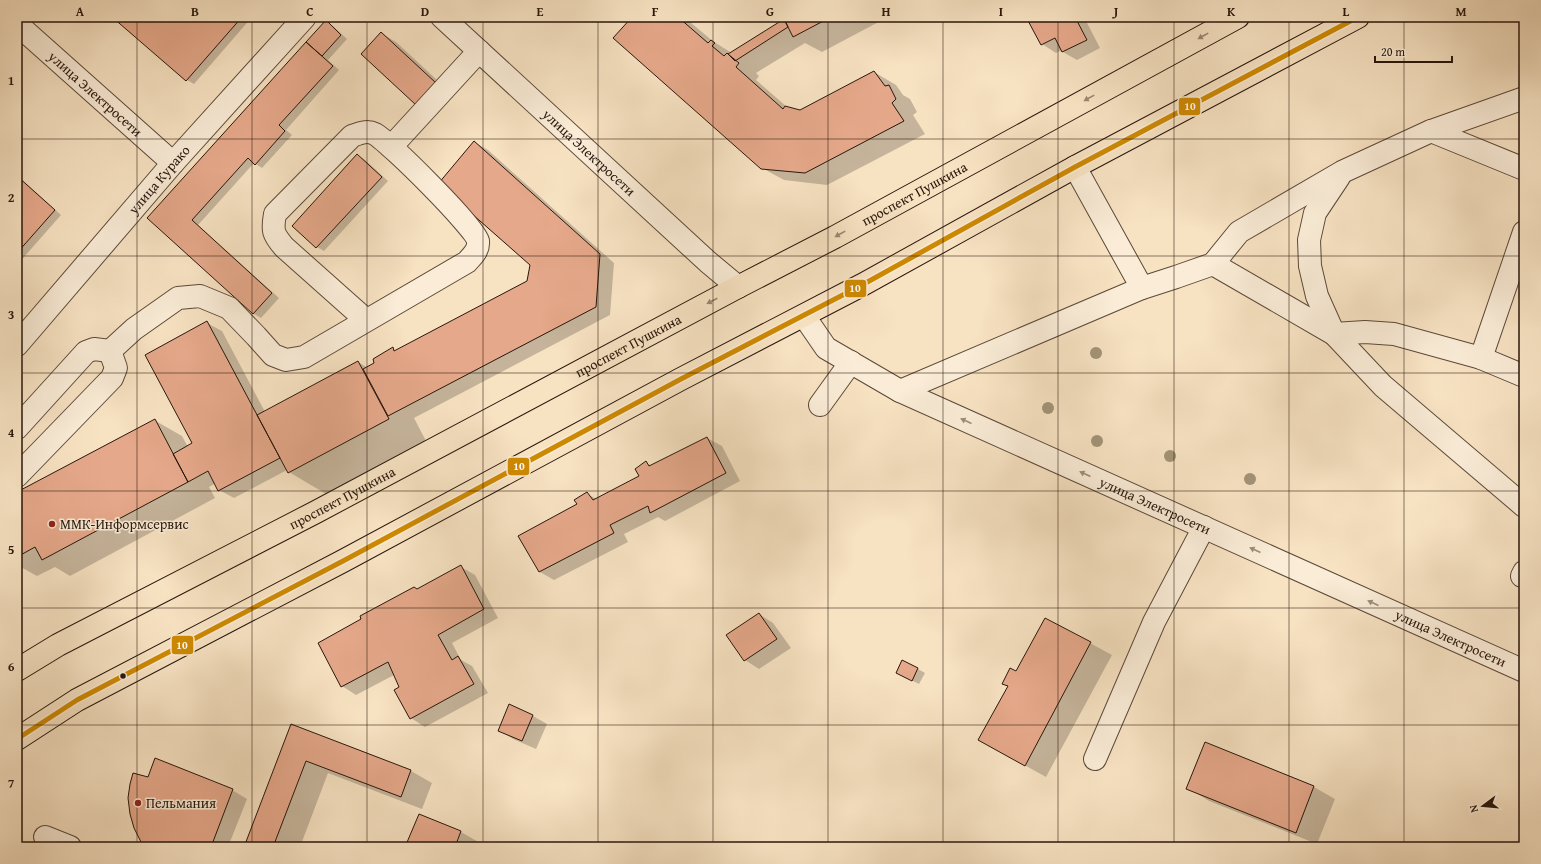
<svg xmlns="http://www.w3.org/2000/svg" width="1541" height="864" font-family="'Gentium Book Plus',serif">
<rect width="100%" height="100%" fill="#f7e2c2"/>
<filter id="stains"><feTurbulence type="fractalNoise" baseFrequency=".005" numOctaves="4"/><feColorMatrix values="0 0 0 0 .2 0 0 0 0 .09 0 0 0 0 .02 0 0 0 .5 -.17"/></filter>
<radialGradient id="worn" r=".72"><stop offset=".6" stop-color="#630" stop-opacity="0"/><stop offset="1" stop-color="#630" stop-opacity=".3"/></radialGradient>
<path fill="#0003" d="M114,17H172L175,20L178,17H252L194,84L187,80Z
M633,17H684L714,42L732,53L786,22L784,17H888L822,52L805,43L756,73L759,76L756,80L787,107L800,111L874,72L896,85L903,95L910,99L917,112L913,115L925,134L827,185L784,180L762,168Z
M1027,17H1084L1100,48L1077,60L1063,52L1062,50L1056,53L1042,44Z
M326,22L333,26L347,39L328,60L339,70L286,130L292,135L262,168L254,163L198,225L279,298L261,318L254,314L148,218Z
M381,33L396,42L450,92L431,113Z
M474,142L488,150L614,263L610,315L414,418L426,441L326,494L289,472L287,470L234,498L219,490L216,483L209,487L215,498L70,576L55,567L37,576L17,565V529L24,525L17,513V493L154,420L182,436L188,447L194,444L207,323L222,331L265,412L358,362L368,368L375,364L374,360L393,349L397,351L528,281L531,264L476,217L461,209Z
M357,155L364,159L388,181L324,251L317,247L293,225Z
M17,175L61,215L17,265Z
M707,438L722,446L740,481L665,521L658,517L624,534L628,542L554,580L540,572L579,505L587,494L597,499L640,477L646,463L652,466Z
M461,567L475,575L498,618L452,643L461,660L472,666L488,693L425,727L411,718L400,688L394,675L356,695L342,686L418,590Z
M759,614L773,623L791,648L759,669L745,660Z
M1090,643L1112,655L1046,777L1001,752L1016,672Z
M918,669L925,673L919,684L897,673Z
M533,716L547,724L536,749L513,739L499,730Z
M291,725L411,771L432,783L422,809L328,773L300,847H245Z
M148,778L232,790L247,799L228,847H146Z
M1314,787L1335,799L1317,844L1209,801L1188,788Z
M419,816L461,832L487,847H407Z"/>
<path fill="#e5a88a" stroke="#28160b" d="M112,17H170L174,20L176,17H242L186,81Z
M632,17H678L708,43L711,40L715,43L712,46L724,56L727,53L728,54L739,63L736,67L783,109L785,106L800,110L874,71L885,86L889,85L896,99L892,103L904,121L805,173L761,169L613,38Z
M783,17H831L793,37Z
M1026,17H1075L1087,40L1062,52L1055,38L1041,45Z
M784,19L788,27L735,61L728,54Z
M326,20L341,35L322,56L306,42Z
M381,32L436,83L416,105L361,54Z
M306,42L333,66L279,125L285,131L255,165L248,158L192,220L272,293L253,314L147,218Z
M474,141L600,254L596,307L388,416L363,369L374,363L373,359L393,347L394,351L527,281L530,265L438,184Z
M357,154L382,177L316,248L292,226Z
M17,176L55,210L17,253Z
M207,321L280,458L218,491L208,471L188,482L173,454L192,443L145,355Z
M358,361L389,419L288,473L257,415Z
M155,419L188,482L42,560L35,547L17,557V528L22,525L17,515V492Z
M707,437L726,473L650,513L648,506L610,525L614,533L539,572L518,536L577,504L574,500L587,492L593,500L639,476L635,469L646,461L649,466Z
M461,565L484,609L438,635L452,660L458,656L474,684L410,719L394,690L399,687L388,662L341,687L318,643L361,619L360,616L414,587L417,589Z
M759,613L777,639L744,661L726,635Z
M1045,618L1091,642L1025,766L978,740L1008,686L1002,684L1010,668L1016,671Z
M902,660L918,668L912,681L896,673Z
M509,704L533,715L522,741L498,731Z
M291,724L411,770L401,797L306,761L273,847H244Z
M1205,742L1314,786L1296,833L1186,789Z
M155,758L233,789L211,847H144L141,842L134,828L130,814L128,798L130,784L133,773L148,777Z
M419,814L461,831L455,847H405Z"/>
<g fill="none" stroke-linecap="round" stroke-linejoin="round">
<defs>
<g id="minor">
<path id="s1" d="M442,17L708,262L738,287"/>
<path id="s2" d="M17,24L173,163"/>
<path d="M1431,131L1524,169"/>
<path d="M391,147L479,51"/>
<path d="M1075,167L1142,288"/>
<path d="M1339,177L1315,213L1309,240L1310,266L1317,296L1334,334L1383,386L1524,506"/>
<path d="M1213,264L1334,334L1365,332L1394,334L1481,358L1524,376"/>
<path id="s3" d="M804,316L826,348L900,391L1524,671"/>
<path id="s4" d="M17,345L173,163L305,17"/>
<path d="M1481,358L1524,232"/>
<path d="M900,391L1142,288L1176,277L1213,264L1239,232L1342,172L1431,131L1524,98"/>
<path d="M820,405L851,362"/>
<path d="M17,428L86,352L94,349L110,351L134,329L178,298L200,296L229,308L256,336L273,355L286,360L304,357L467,262C473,255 479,250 478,241C475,227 390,143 375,134C367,130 360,133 352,136L275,214C272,231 273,234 284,247L366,320"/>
<path d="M17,476L112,378L116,368L110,351"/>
<path d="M1522,576L1524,572"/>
<path d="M1095,759L1154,622L1204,527"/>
<path d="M45,837L70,847"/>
</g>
<g id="major">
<path id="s5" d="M17,670L58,645L316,512L738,287L835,237L1238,17"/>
<path d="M17,739L77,700L343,561L681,379L862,285L1075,167L1358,17"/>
</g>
</defs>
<use href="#minor" stroke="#5c4939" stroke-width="24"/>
<use href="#major" stroke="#28160b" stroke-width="24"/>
<use href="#minor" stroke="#faecd7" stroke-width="22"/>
<use href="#major" stroke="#f7e2c2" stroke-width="22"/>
<defs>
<path id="bus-1" d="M17,739L77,700L343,561L681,379L862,285L1075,167L1358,17"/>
</defs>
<use href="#bus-1" stroke="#faecd7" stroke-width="8"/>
<use href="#bus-1" stroke="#ce8902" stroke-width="5"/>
</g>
<g fill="#a39377">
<circle cx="1096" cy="353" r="6"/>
<circle cx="1048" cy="408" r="6"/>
<circle cx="1097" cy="441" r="6"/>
<circle cx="1170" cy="456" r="6"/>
<circle cx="1250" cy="479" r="6"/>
</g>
<defs><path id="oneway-solid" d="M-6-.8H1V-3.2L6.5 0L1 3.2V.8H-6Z"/></defs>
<g fill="#9a8670">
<use href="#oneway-solid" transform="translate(1203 36) rotate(151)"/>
<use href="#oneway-solid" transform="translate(1089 98) rotate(151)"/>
<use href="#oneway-solid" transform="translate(840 234) rotate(151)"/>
<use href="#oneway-solid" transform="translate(712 301) rotate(152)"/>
</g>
<g fill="#9c8c7b">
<use href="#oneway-solid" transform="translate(966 421) rotate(-156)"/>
<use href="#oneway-solid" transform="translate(1085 474) rotate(-156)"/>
<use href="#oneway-solid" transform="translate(1255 550) rotate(-156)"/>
<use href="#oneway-solid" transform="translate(1373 603) rotate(-156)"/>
</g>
<path fill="none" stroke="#28160b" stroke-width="1" stroke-opacity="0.55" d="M137,17V847M252,17V847M367,17V847M483,17V847M598,17V847M713,17V847M828,17V847M943,17V847M1058,17V847M1174,17V847M1289,17V847M1404,17V847M17,139H1524M17,256H1524M17,373H1524M17,491H1524M17,608H1524M17,725H1524"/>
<g fill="#8f2418" stroke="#faecd7" stroke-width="1.5">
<circle cx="52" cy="524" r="4"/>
<circle cx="138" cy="803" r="4"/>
</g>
<circle fill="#28160b" stroke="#faecd7" stroke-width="1.5" cx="123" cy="676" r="3.5"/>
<g text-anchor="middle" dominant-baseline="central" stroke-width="3" stroke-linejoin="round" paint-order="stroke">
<g font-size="14" fill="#28160b" stroke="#faecd7">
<text stroke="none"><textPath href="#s2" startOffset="105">улица Электросети</textPath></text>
<text stroke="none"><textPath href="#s1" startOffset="200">улица Электросети</textPath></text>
<text stroke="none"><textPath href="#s4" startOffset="218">улица Курако</textPath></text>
<text stroke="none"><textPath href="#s5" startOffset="1016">проспект Пушкина</textPath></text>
<text stroke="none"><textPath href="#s5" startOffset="692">проспект Пушкина</textPath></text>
<text stroke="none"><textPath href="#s5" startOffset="368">проспект Пушкина</textPath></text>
<text stroke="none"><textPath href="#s3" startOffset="404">улица Электросети</textPath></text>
<text stroke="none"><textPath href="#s3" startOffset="728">улица Электросети</textPath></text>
</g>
<g font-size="14" fill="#28160b" stroke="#faecd7" text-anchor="start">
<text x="60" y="524">ММК-Информсервис</text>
<text x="146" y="803">Пельмания</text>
</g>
</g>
<g stroke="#faecd7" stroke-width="1.5">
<rect x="1178" y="97" width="23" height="19" rx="4" fill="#ce8902"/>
<rect x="844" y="279" width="23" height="19" rx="4" fill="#ce8902"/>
<rect x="507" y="457" width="23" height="19" rx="4" fill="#ce8902"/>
<rect x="171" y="635" width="23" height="20" rx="4" fill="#ce8902"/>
</g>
<g font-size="11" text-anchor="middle" font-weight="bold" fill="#fff">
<text x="1190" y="110">10</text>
<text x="855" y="292">10</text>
<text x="519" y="470">10</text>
<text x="182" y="649">10</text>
</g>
<rect width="1541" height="864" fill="none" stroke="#f7e2c2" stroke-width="44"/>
<g transform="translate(1483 806) rotate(254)" stroke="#faecd7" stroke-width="3" paint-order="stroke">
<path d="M0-3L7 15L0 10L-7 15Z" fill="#28160b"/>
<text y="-6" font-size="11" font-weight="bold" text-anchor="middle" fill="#28160b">N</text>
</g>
<path d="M1375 56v6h77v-6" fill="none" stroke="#28160b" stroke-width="2"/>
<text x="1381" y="56" font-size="12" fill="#28160b" stroke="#faecd7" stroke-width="3" paint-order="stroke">20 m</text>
<rect x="22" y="22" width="1497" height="820" fill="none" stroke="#28160b" stroke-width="1.5"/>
<g font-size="13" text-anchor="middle" font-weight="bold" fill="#28160b">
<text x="80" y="16">A</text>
<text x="195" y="16">B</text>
<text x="310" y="16">C</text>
<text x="425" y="16">D</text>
<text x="540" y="16">E</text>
<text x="655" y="16">F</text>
<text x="770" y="16">G</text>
<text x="886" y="16">H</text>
<text x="1001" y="16">I</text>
<text x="1116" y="16">J</text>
<text x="1231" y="16">K</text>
<text x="1346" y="16">L</text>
<text x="1461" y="16">M</text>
<text x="11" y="85">1</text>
<text x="11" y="202">2</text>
<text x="11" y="319">3</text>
<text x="11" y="437">4</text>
<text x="11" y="554">5</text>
<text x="11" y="671">6</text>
<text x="11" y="788">7</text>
</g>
<rect width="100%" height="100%" filter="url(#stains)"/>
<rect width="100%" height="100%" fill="url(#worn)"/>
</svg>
